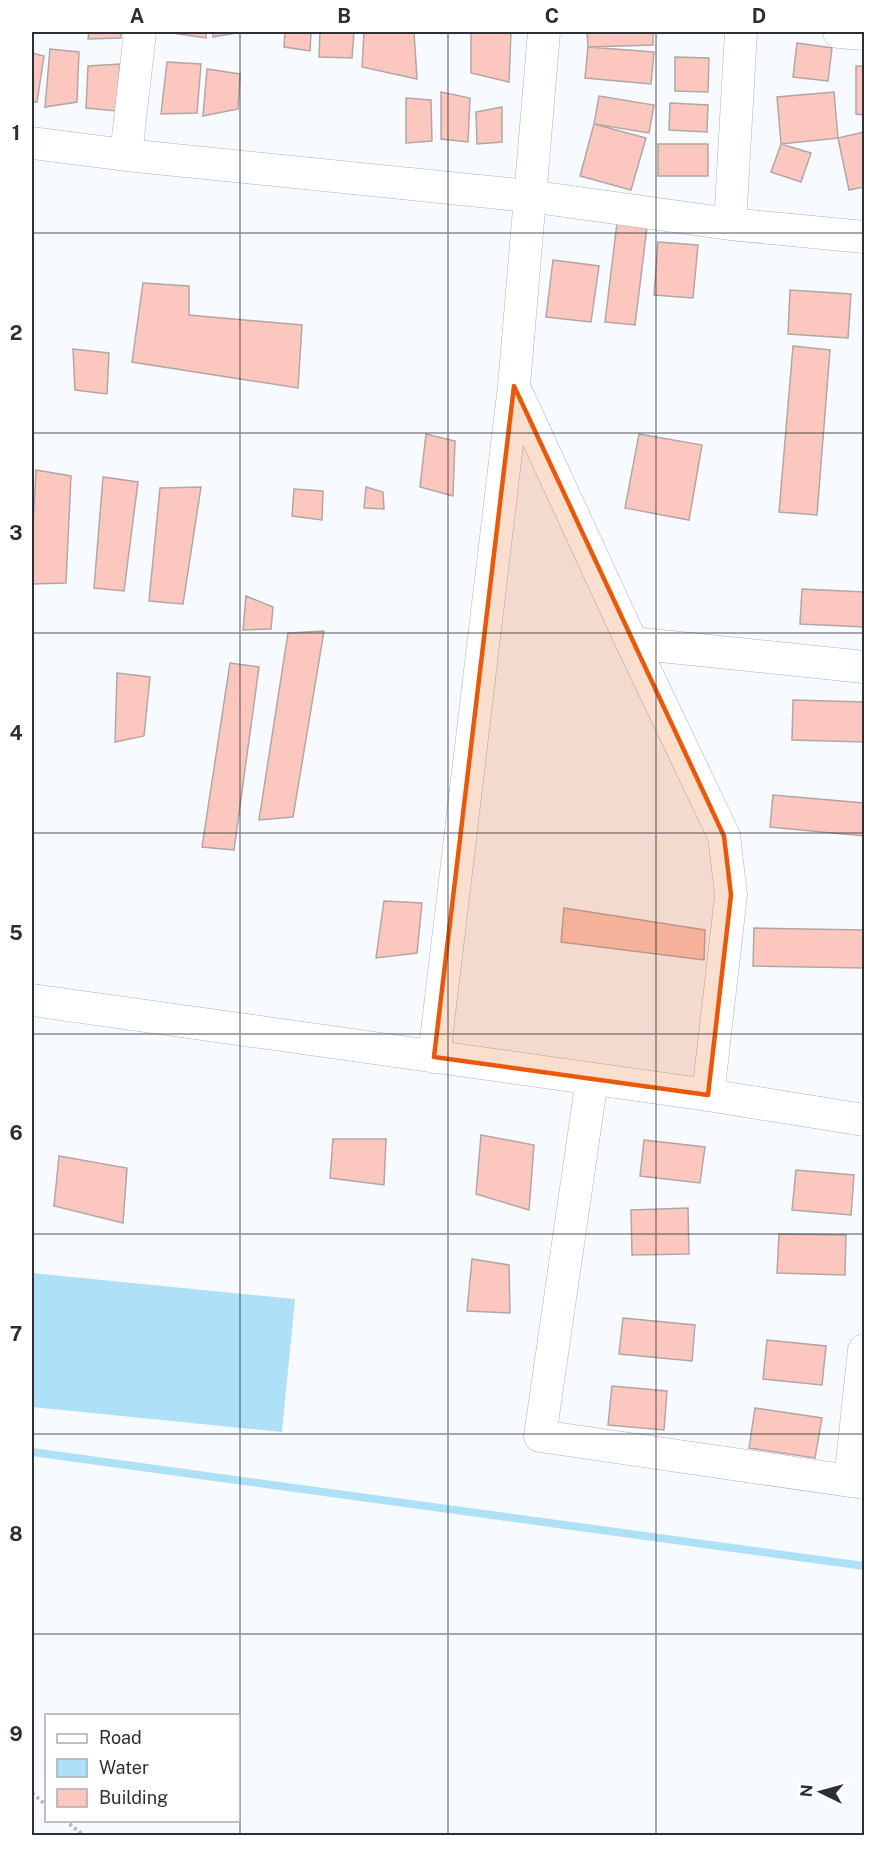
<svg xmlns="http://www.w3.org/2000/svg" width="896" height="1867" font-family="'Public Sans',sans-serif">
<rect width="100%" height="100%" fill="#f7fbff"/>
<path fill="#aee0f8" d="M32,1273L295,1299L282,1432L32,1407Z"/>
<g fill="none" stroke-linecap="round" stroke-linejoin="round">
<path stroke="#aee0f8" stroke-width="8" d="M32,1452L864,1566"/>
</g>
<path fill="#fbc7bf" stroke="#b4a6a4" stroke-width="1.5" d="M89,32H121V38L88,39Z
M173,32H206V38L173,33Z
M213,32H242L213,37Z
M285,32H311L310,51L284,47Z
M320,32H354L352,58L319,57Z
M364,32H414L417,79L362,67Z
M471,32H511L509,82L471,73Z
M587,32H653V45L588,47Z
M797,43L832,48L828,81L793,77Z
M588,47L654,52L651,84L585,78Z
M50,49L79,52L77,102L45,107Z
M32,53L44,56L37,102H32Z
M675,57L709,58L708,92L675,91Z
M167,62L201,64L197,113L161,114Z
M120,64L116,111L86,108L88,66Z
M856,66H864V115L856,114Z
M207,69L240,74L238,109L203,116Z
M441,92L470,98L468,142L441,139Z
M834,92L838,138L781,144L777,97Z
M599,96L654,105L649,133L594,124Z
M406,98L431,100L432,141L406,143Z
M670,103L708,105L707,132L669,130Z
M502,107V142L477,144L476,112Z
M594,124L646,138L631,190L580,176Z
M864,132V187L849,190L838,138Z
M658,144H708V176H658Z
M781,144L811,153L801,182L771,172Z
M617,223L647,227L635,325L605,322Z
M658,242L698,245L693,298L654,295Z
M553,260L599,266L591,322L546,317Z
M143,283L189,286V315L302,325L298,388L132,362Z
M790,290L851,294L848,338L788,334Z
M793,346L830,350L817,515L779,512Z
M73,349L109,353L107,394L75,390Z
M426,434L455,441L453,496L420,487Z
M639,434L702,445L689,520L625,508Z
M36,470L71,476L66,583L32,584V549Z
M103,477L138,482L124,591L94,588Z
M201,487L183,604L149,601L160,488Z
M366,487L383,492L384,509L364,508Z
M294,489L323,491L322,520L292,516Z
M802,589L864,592V627L800,624Z
M246,596L273,607L271,629L243,630Z
M324,631L293,817L259,820L288,633Z
M230,663L259,667L234,850L202,847Z
M117,673L150,677L144,736L115,742Z
M793,700L864,702V742L792,740Z
M773,795L864,803V836L770,827Z
M384,901L422,903L417,953L376,958Z
M564,908L705,930L704,960L561,942Z
M754,928L864,930V968L753,966Z
M481,1135L534,1145L529,1210L476,1194Z
M333,1139H386L384,1185L330,1178Z
M644,1140L705,1147L700,1183L640,1176Z
M59,1156L127,1168L123,1223L54,1206Z
M796,1170L854,1175L851,1215L792,1210Z
M688,1208L689,1254L632,1255L631,1210Z
M779,1234L846,1235L845,1275L777,1273Z
M472,1259L509,1265L510,1313L467,1311Z
M623,1318L695,1325L692,1361L619,1354Z
M767,1340L826,1346L822,1385L763,1379Z
M612,1386L667,1391L664,1430L608,1425Z
M755,1408L822,1418L815,1458L749,1448Z"/>
<g fill="none" stroke-linecap="round" stroke-linejoin="round">
<defs>
<path id="minor" d="M839,32L864,34
M32,143L126,155L529,196L730,224L864,237
M126,155L140,32
M730,224L741,32
M514,387L632,643L724,836L731,895L708,1095
M632,643L864,667
M32,1000L708,1095L864,1120
M434,1057L514,386L544,32
M592,1079L540,1436L864,1483
M850,1481L864,1350"/>
</defs>
<use href="#minor" stroke="#aab3bc" stroke-width="33"/>
<path stroke="#b7bbbf" stroke-width="4" stroke-dasharray="3 3" stroke-linecap="butt" d="M32,1793L46,1805
M65,1820L84,1836"/>
<use href="#minor" stroke="#fff" stroke-width="32"/>
</g>
<path fill="#e8590c" fill-opacity="0.2" stroke="#e8590c" stroke-width="4.5" stroke-linejoin="round" d="M514,386L724,836L731,895L708,1095L434,1057Z"/>
<path fill="none" stroke="#2c3034" stroke-width="1.5" stroke-opacity="0.55" d="M240,32V1836M448,32V1836M656,32V1836M32,233H864M32,433H864M32,633H864M32,833H864M32,1034H864M32,1234H864M32,1434H864M32,1634H864"/>
<rect width="896" height="1867" fill="none" stroke="#ffffff" stroke-width="66"/>
<rect x="45" y="1714" width="195" height="108" fill="#ffffff" stroke="#abacae" stroke-width="1.5"/>
<rect x="57" y="1734" width="30" height="9" fill="#ffffff" stroke="#abacae" stroke-width="1.5"/>
<text x="99" y="1744" font-size="18" fill="#2c3034">Road</text>
<rect x="57" y="1759" width="30" height="18" fill="#aee0f8" stroke="#abacae" stroke-width="1.5"/>
<text x="99" y="1774" font-size="18" fill="#2c3034">Water</text>
<rect x="57" y="1789" width="30" height="18" fill="#fbc7bf" stroke="#abacae" stroke-width="1.5"/>
<text x="99" y="1804" font-size="18" fill="#2c3034">Building</text>
<g transform="translate(821 1792) rotate(275)" stroke="#ffffff" stroke-width="4.5" paint-order="stroke">
<path d="M0-4.5L10 22L0 15L-10 22Z" fill="#2c3034"/>
<text y="-9" font-size="16" font-weight="bold" text-anchor="middle" fill="#2c3034">N</text>
</g>
<rect x="33" y="33" width="830" height="1801" fill="none" stroke="#2c3034" stroke-width="2"/>
<g font-size="20" text-anchor="middle" font-weight="bold" fill="#2c3034">
<text x="137" y="23">A</text>
<text x="344" y="23">B</text>
<text x="552" y="23">C</text>
<text x="759" y="23">D</text>
<text x="16" y="140">1</text>
<text x="16" y="340">2</text>
<text x="16" y="540">3</text>
<text x="16" y="740">4</text>
<text x="16" y="940">5</text>
<text x="16" y="1140">6</text>
<text x="16" y="1341">7</text>
<text x="16" y="1541">8</text>
<text x="16" y="1741">9</text>
</g>
</svg>
